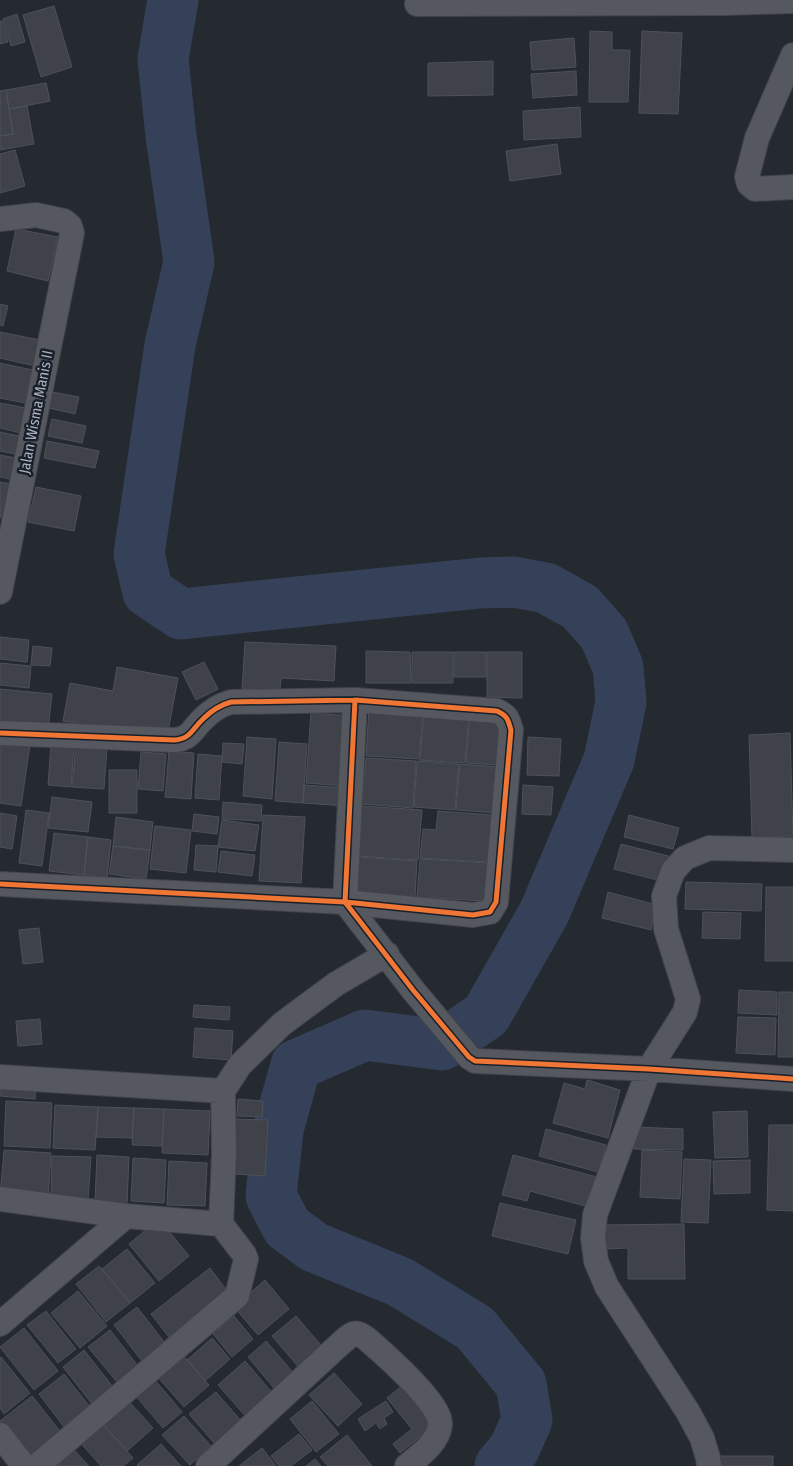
<svg xmlns="http://www.w3.org/2000/svg" width="793" height="1466" font-family="'Fira Sans Condensed',sans-serif">
<rect width="100%" height="100%" fill="#252930"/>
<g fill="none" stroke-linecap="round" stroke-linejoin="round">
<path stroke="#344158" stroke-width="51" d="M173,0L163,59L171,136L189,262L170,345L139,554L148,592L181,614L480,583L514,582L546,588L580,607L604,634L618,667L621,702L609,760L544,913L486,1015L442,1045L365,1035L296,1065L278,1130L271,1196L287,1227L314,1247L400,1282L475,1328L521,1384L527,1420L514,1449L500,1466"/>
</g>
<path fill="#3f4349" stroke="#4d5158" d="M54,6L72,67L41,77L23,15Z
M17,14L25,42L11,46L3,19Z
M0,21H2L8,42L0,44Z
M590,31L612,32V50H630L628,102H589Z
M642,31L682,33L678,114L639,113Z
M574,38L576,67L532,70L530,42Z
M493,61V95L428,96V63Z
M576,71L577,95L533,98L531,74Z
M46,83L50,101L9,109L6,90Z
M6,90L13,134L0,136V91Z
M27,106L34,144L0,150V136L13,134L9,109Z
M580,107L581,137L524,140L523,111Z
M557,144L561,174L510,181L506,151Z
M15,150L25,186L0,193V154Z
M16,229L58,237L48,281L7,271Z
M0,304L8,306L3,326L0,325Z
M0,332L40,340L35,366L0,358Z
M0,363L32,370L25,403L0,398Z
M52,392L79,397L75,414L49,408Z
M0,403L26,408L21,433L0,428Z
M52,419L86,426L82,443L48,436Z
M0,432L19,436L15,454L0,451Z
M47,441L99,451L95,468L44,458Z
M0,455L16,458L11,479L0,477Z
M0,482L11,484L5,518L0,517Z
M36,487L81,496L74,531L28,522Z
M0,637L29,640L27,662L0,659Z
M245,642L336,646L334,681L281,678L280,690L242,689Z
M33,646L52,648L50,666L31,665Z
M366,651L410,652L411,683H366Z
M412,652H453V683H412Z
M454,652H486V677H454Z
M487,652H522V698L487,697Z
M204,662L218,689L196,700L182,672Z
M0,663L31,666L29,688L0,685Z
M117,667L178,678L167,737L63,721L70,683L113,691Z
M0,689L52,694L48,730L0,725Z
M369,708L423,712L419,759L366,756Z
M424,712L469,715L465,763L420,760Z
M311,713L351,716L346,786L306,783Z
M470,715L500,717L497,765L466,763Z
M790,733L793,836L752,838L749,735Z
M247,737L276,739L272,799L243,796Z
M528,737L561,739L559,776L527,775Z
M0,741L30,745L21,806L0,803Z
M279,742L307,744L303,803L275,801Z
M223,743L244,744L242,764L222,762Z
M51,745L74,746L71,787L48,785Z
M76,745L107,747L104,789L72,787Z
M169,751L194,753L191,799L165,797Z
M141,752L166,754L163,791L138,789Z
M198,754L222,756L219,800L195,798Z
M366,758L416,761L413,808L362,804Z
M417,761L459,764L455,810L414,807Z
M460,764L499,767L496,813L456,810Z
M109,770H137V813H109Z
M304,785L348,788L347,806L303,803Z
M523,785L553,787L551,815L522,814Z
M52,797L92,802L88,832L48,828Z
M223,802L262,805L261,821L222,819Z
M362,806L422,810L418,860L358,856Z
M26,810L49,813L42,866L19,863Z
M438,811L492,815L488,862L420,858L423,829L436,830Z
M0,813L17,816L12,849L0,847Z
M194,814L219,817L217,834L192,831Z
M263,815L305,817L301,883L259,881Z
M629,815L679,828L673,849L624,837Z
M116,817L153,822L150,850L113,846Z
M222,820L259,825L255,851L218,847Z
M155,826L191,830L186,873L150,869Z
M54,833L88,837L84,875L49,871Z
M88,837L111,840L107,877L84,875Z
M621,844L672,857L666,882L614,869Z
M196,845L218,846L216,872L194,870Z
M113,846L150,850L146,879L109,874Z
M221,851L255,855L252,876L218,872Z
M357,857L417,861L415,897L354,893Z
M420,859L488,863L485,901L417,897Z
M686,882L762,884L761,911L685,909Z
M766,887H793V961H765Z
M608,892L657,905L651,930L602,918Z
M703,912L741,913L740,939L702,938Z
M39,928L43,962L23,964L19,930Z
M739,990L777,992V1015L738,1013Z
M779,992H793V1057H778Z
M194,1005L230,1007L229,1020L193,1017Z
M738,1017L776,1018L775,1055L736,1053Z
M40,1019L42,1044L18,1046L16,1021Z
M195,1028L233,1031L231,1060L193,1057Z
M0,1080L36,1082L35,1099L0,1096Z
M587,1080L620,1090L608,1138L553,1123L564,1083L585,1089Z
M238,1099L263,1101L262,1117L237,1116Z
M6,1101L52,1103L50,1148L4,1146Z
M55,1105L98,1107L95,1150L53,1148Z
M98,1107L134,1108L132,1138L96,1137Z
M134,1108L164,1109L162,1146L132,1145Z
M164,1109L210,1111L208,1155L162,1153Z
M747,1111L748,1157L715,1158L713,1112Z
M236,1119L268,1120L265,1176L234,1174Z
M769,1125H793V1211L767,1210Z
M635,1127L683,1129V1150L634,1149Z
M546,1129L606,1145L598,1172L539,1156Z
M4,1150L51,1153L48,1199L0,1196Z
M642,1150L682,1152L680,1199L640,1197Z
M97,1155L129,1157L127,1203L95,1201Z
M513,1155L597,1177L589,1207L530,1191L527,1201L502,1195Z
M52,1156L91,1157L88,1200L51,1198Z
M133,1158L166,1160L164,1203L131,1201Z
M684,1159L711,1160L708,1223L681,1222Z
M750,1160V1193L714,1194L713,1161Z
M169,1161L207,1163L205,1206L167,1205Z
M500,1203L576,1220L568,1254L492,1236Z
M159,1219L189,1256L159,1281L129,1244Z
M684,1224L685,1279H628V1248L604,1249V1225Z
M127,1249L155,1283L130,1303L102,1269Z
M99,1266L130,1303L106,1322L76,1284Z
M210,1268L227,1291L169,1337L151,1314Z
M265,1280L289,1309L258,1335L234,1307Z
M78,1291L107,1326L80,1348L51,1313Z
M137,1307L165,1343L142,1361L114,1325Z
M46,1311L76,1349L58,1363L27,1325Z
M234,1316L253,1339L232,1357L213,1334Z
M296,1316L325,1350L301,1370L272,1336Z
M24,1328L58,1371L34,1390L0,1347Z
M110,1330L138,1366L117,1382L88,1347Z
M212,1338L230,1359L205,1381L187,1360Z
M266,1341L296,1376L278,1393L248,1357Z
M84,1350L113,1387L92,1404L63,1367Z
M180,1352L209,1385L184,1407L155,1374Z
M1,1357L30,1393L4,1414L0,1408V1358Z
M245,1361L275,1396L248,1419L218,1385Z
M334,1373L362,1404L338,1426L309,1395Z
M64,1374L93,1411L67,1431L39,1394Z
M154,1379L182,1412L163,1428L135,1395Z
M407,1382L440,1421L400,1453L393,1444L412,1429L387,1398Z
M216,1392L248,1429L221,1451L189,1414Z
M32,1396L63,1435L26,1464L0,1430V1421Z
M126,1398L153,1428L127,1451L100,1421Z
M312,1401L339,1434L316,1452L290,1419Z
M386,1401L393,1412L384,1418L387,1424L380,1429L376,1423L365,1431L358,1419Z
M184,1416L211,1446L190,1465L162,1435Z
M100,1421L133,1458L123,1466H101L78,1440Z
M299,1434L312,1450L291,1466H279L271,1456Z
M347,1435L372,1466H328L320,1457Z
M161,1444L181,1466H138L137,1465Z
M262,1448L276,1466H239Z
M73,1449L89,1466H55Z
M720,1456H773V1466H720Z
M315,1459L321,1466H306Z"/>
<g fill="none" stroke-linecap="round" stroke-linejoin="round">
<defs>
<path id="minor" d="M723,0L724,3L793,1
M417,4L724,3
M793,55L757,138L747,177L749,184L755,189L793,187
M0,219L36,215L64,221L70,226L72,233L0,592
M0,733L174,740C191,739 192,729 203,719C211,711 220,705 231,702L355,700L497,711C508,716 508,720 511,730L496,902L490,912L473,915L345,902L355,700
M0,884L345,902L413,990L469,1057L475,1061L649,1069L793,1079
M0,1077L223,1091
M0,1199L126,1216L221,1224
M0,1324L126,1216
M0,1435L24,1466
M37,1466L237,1296L246,1259L244,1254L221,1224L224,1154L223,1091L240,1065L282,1024L336,984L387,954
M208,1466L339,1345C351,1335 354,1328 367,1339C383,1353 443,1405 440,1425C438,1443 420,1455 407,1466
M709,1466L708,1458L702,1438L688,1412L607,1287L596,1261L593,1238L595,1215L649,1069L685,1012L688,999L666,929L664,896L673,871L685,858L709,848L793,850"/>
</defs>
<use href="#minor" stroke="#41444a" stroke-width="26"/>
<use href="#minor" stroke="#55585f" stroke-width="24"/>
<defs>
<path id="cycleway" d="M0,733L174,740C191,739 192,729 203,719C211,711 220,705 231,702L355,700L497,711C508,716 508,720 511,730L496,902L490,912L473,915L345,902L355,700
M0,884L345,902L413,990L469,1057L475,1061L649,1069L793,1079"/>
</defs>
<use href="#cycleway" stroke="#19202a" stroke-width="8"/>
<use href="#cycleway" stroke="#f07635" stroke-width="5"/>
</g>
<g text-anchor="middle" dominant-baseline="central" stroke-width="5" stroke-linejoin="round" paint-order="stroke">
<g font-size="15" fill="#aeb5c3" stroke="#19202a">
<text transform="translate(36 412) rotate(-79)">Jalan Wisma Manis II</text>
</g>
</g>
</svg>
